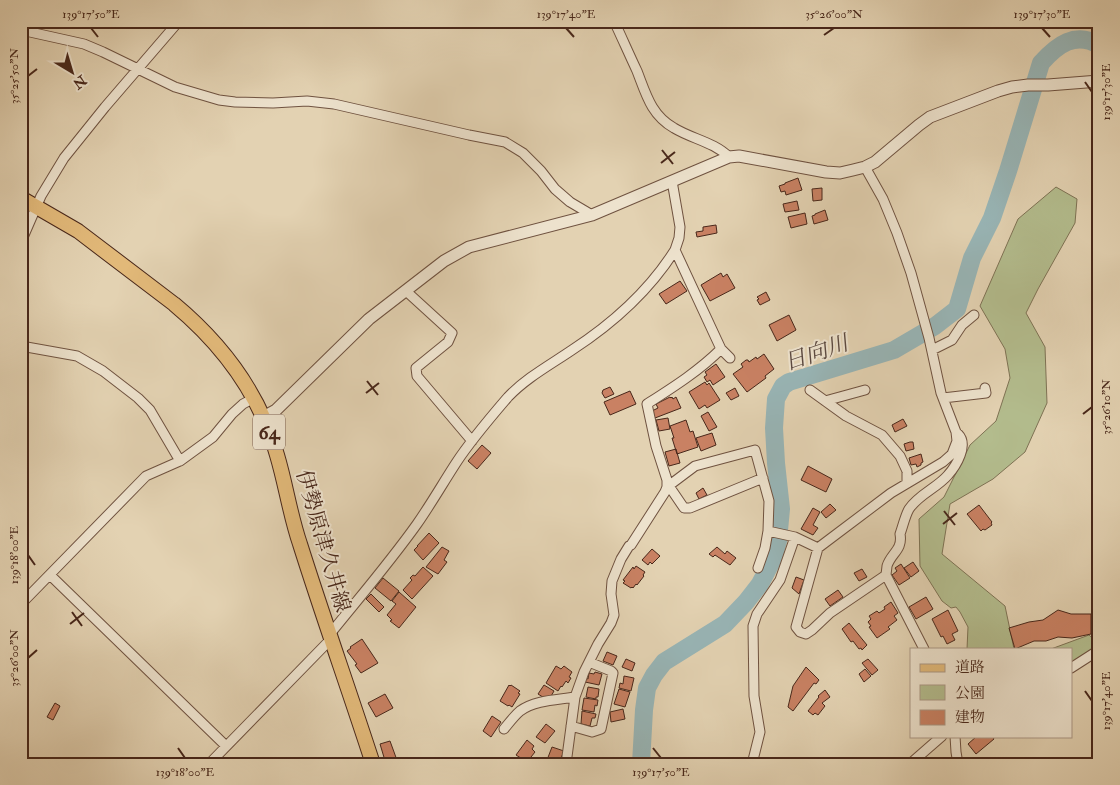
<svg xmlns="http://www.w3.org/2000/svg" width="1120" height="785" font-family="'IM FELL Double Pica','Noto Serif JP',serif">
<rect width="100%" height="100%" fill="#e3d2b2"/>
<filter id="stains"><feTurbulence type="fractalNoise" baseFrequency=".004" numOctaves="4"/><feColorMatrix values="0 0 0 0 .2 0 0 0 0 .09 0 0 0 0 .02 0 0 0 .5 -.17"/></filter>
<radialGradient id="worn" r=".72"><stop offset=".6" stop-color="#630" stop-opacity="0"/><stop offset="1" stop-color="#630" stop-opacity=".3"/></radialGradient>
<path fill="#b3bc8d" stroke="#7e7254" d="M1056,187L1077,199L1075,223L1038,289L1026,313L1045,347L1047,403L1025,452L993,479L950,504L942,554L1005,606L1014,649H967L968,627L960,612L956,607L951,608L942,601L920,566L919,519L944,497L970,445L996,421L1010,378L1005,349L980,306L1018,219Z
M1089,635L1099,644L1071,663V649H1051Z"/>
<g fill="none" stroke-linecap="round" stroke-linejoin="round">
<path stroke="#98b5b6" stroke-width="18" d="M641,764L644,710L647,688L654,675L664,662L725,624L746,602L760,584L773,559L778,541L781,509L776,463L774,428L776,399L783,386L789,382L894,350L935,326L957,309L972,258L992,218L1008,171L1041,63C1057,45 1075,31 1099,45"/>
</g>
<path fill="#c98163" stroke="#48271a" d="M798,178L802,190L786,195L785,191L781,192L779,186L785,184V183Z
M822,188V200L813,201L812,189Z
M797,201L799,210L785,212L783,204Z
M825,210L828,220L814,224L812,216L815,215V214Z
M805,213L807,224L791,228L788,217Z
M716,225L717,233L697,237L696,232L703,231V227Z
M721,273L723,277L727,274L735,288L710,301L701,285Z
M680,281L687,291L666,304L659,294Z
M766,292L770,300L760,305L757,300L759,299L757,297Z
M789,315L796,330L777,341L769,325Z
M764,354L774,369L765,376L766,378L747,392L733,374L743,367L741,364L746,360H748L749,362L756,357L757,359Z
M716,364L725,377L713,385L710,380L707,382L704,377L707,375L705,372Z
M705,382L707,385L709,383L720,400L707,408L705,405L699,409L689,392Z
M610,387L614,394L605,398L602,393L603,390Z
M735,388L739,396L731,400L726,393Z
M630,391L636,404L610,415L604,402Z
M670,397L671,398L672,397L673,399L676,397L681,408L655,418L652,411L658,408L656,404Z
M708,412L717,427L709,431L701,416Z
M668,418L670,429L659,431L656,420Z
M903,419L907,426L895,432L892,425Z
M686,420L690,432L693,431L698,447L677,454L672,438H674L670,426Z
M712,433L716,445L701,451L696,438Z
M910,442H913L914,449L906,451L904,444Z
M482,445L491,453L477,469L468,461Z
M676,449L680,463L669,466L665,452Z
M921,454L923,462L921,463V465L917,467L916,464L911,465L909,458Z
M808,466L832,479L826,492L801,480Z
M703,488L707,495L699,499L696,493Z
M830,504L836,510L826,518L821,512Z
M979,505L992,522L991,523L992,525L985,530L983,529L981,531L967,514Z
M813,508L820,512L813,525L818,528L813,535L801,529Z
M429,533L439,543L423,560L414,550L418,546H417Z
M442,547L449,551L444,560L447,562L438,574L426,567Z
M717,547L725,554L727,551L736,558L730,565L715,555L713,557L709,554Z
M652,549L660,556L652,564L650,562L648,565L642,560Z
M913,562L919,571L911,577L904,568Z
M901,564L910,578L899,585L892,575L897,571L895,568Z
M636,566L645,572L643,575L644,576L637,585L636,584L633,588L632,587L631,588L623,583L625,581L623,580L633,567L634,569Z
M423,567L433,576L412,599L403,590L412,580L410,578L413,575L415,576Z
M862,569L867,577L859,581L854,573Z
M796,577L804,580L799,594L792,588Z
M383,578L399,591L391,601L375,588Z
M838,590L843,597L830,606L825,599Z
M399,592L416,607L399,628L390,621L392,620L387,615L396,604L392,601Z
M371,594L384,607L379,612L366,599Z
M926,597L933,609L916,619L909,607Z
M891,602L898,613L894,616L897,620L888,627L890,629L877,638L869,627L871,626L868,622L871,619L869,616L877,611L879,613L885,609L884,607Z
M948,610L958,631L952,634L955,640L947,644L943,636L941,637L932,619Z
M1058,610L1071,614H1091V634L1072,638L1058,637L1046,641H1034L1015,649L1009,628L1029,622L1043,620Z
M849,623L867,645L862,650L861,648L859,649L853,641L851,642L842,629Z
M362,639L378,663L361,673L355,665L357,664L347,651L351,648L350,647Z
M607,652L617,656L613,665L603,661Z
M626,659L635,663L632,671L622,667Z
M868,659L878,670L872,675L862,663Z
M556,666L561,669L564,666L572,672L569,677L571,678L568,683L566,681L562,687L561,686L558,691L546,683Z
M806,667L819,680L816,684L814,683L793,711L788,707L793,686Z
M865,669L871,676L864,682L859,674Z
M595,672L602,674L599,685L585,682L586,678L588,679L589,673L594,674Z
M624,676L634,678L631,691L619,688L620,683L623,684Z
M509,685L510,686L511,685L520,691L518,693L520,694L512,707L509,705L508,706L500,701Z
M544,685L554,691L550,698L546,699L538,694Z
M588,687L599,689L598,697H596V699L586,697Z
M619,689L630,692L625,707L614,704Z
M825,690L830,697L822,703L825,706L818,715L815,713L813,715L808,711L819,697L818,696Z
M385,694L393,708L376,717L368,703Z
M584,698L598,700L597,706L595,705L594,712L582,710Z
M55,703L60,706L53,720L47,717Z
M623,709L625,719L611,722L610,712Z
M582,711L596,714L595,718H592L590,726L581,724Z
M492,716L501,722L491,737L483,731Z
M546,724L555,731L545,743L536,737Z
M977,736H992L994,739L976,754L968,744Z
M527,740L534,746L532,749L535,752L527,762L516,755Z
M390,741L398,763L386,764L380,744Z
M552,747L564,751L561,758L563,759L562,762L560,761L559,764L547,760Z"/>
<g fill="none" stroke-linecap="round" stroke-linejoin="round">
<defs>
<path id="minor" d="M614,21C622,38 629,54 637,71C646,94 651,115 674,128C692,139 714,142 729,157
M21,30L84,44L103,52L175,87L219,100L235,102L273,103L307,101L334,104L469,135L505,142L523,153L541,171L555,189L570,202L592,215
M865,167L883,199L897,233L911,273L929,338L941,393L956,432L957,441L952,454L943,462L891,493L818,548L796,627L800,632L806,634L812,630L830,613L886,575L924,649
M21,242L41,196L64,158L105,107L179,21
M406,291L452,333L448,342L416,368L417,376L472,441
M21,346L77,356L103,371L138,398L150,410L180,461
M721,349L730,358
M932,350L952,340L962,325L974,315
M810,390L846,416L882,435L900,456L907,471V483
M943,398L986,393L985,388
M825,401L865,390
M669,486L684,508H690L763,478
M667,487L695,466L755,450L769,501L768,531L765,548L758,568
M768,531L795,537L818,548
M50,575L226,746
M886,575C886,574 887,567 887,566C891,553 903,550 900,534C903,526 905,516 909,509C919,494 937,488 948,475C956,466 969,445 958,434
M21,604L146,476L180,461L213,437L232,414L243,404L254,398
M1071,668L1099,650
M571,726L592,732L601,729L613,673L611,671L589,662
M504,729C509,723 514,716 520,711C535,700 557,700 575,697
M955,736L956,752L958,764
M209,764L328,642L330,634C359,598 390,562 417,524C431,504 443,483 456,463C471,440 490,418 508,397C526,378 550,365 572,350C612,324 649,291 675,250
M566,764L575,697L584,672L598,644L611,623L614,615L611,594L612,581L621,559L629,546L631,545L665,492L667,487V480L656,446L647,404C672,388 699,371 721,349L675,250L679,238L680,227L672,181
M752,764L760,732L754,696L753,626L757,614L780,580L795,537
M910,764L942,736"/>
<path id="tertiary" d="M263,417L276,410L369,319L444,261L469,247L592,215L729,157L739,156L826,172L840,173L853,170L865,167L875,162L919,125L930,117L998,91L1012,87L1028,85H1048L1099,81"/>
<path id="primary" d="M21,198L78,231L174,304C222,344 260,395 277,455C286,485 290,515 300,544C323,617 349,690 373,764"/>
</defs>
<use href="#minor" stroke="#6f5240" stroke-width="11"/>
<use href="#tertiary" stroke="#6f5240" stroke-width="13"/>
<use href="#primary" stroke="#48271a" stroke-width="16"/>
<use href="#minor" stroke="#ede2cd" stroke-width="9"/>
<use href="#tertiary" stroke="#ede2cd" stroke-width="11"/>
<use href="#primary" stroke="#e2b979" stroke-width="14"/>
</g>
<path fill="none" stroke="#48271a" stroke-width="2" d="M91,28L98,37M566,28L574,37M1042,28L1050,37M824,35L834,28M28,76L37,69M1085,82L1092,92M662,150L673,164M661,163L675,152M367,381L378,395M366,393L379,383M1083,414L1092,407M944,511L955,525M943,524L957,513M28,555L35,565M72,612L82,626M70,624L84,613M28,658L37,650M1085,691L1092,701M178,748L185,758M653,748L661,758"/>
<g text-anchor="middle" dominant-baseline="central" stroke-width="4" stroke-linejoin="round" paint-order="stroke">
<rect fill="#ede2cd" stroke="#7a5f50" stroke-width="1" x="253" y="414.5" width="32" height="35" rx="4"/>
<g font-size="20" font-weight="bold" fill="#48271a">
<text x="269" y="432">64</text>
</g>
<g font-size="21" fill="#48271a" stroke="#ede2cd">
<text transform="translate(323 541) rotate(74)">伊勢原津久井線</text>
</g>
<g font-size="22" font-style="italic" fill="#5c4a41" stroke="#ede2cd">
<text transform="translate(816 353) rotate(-19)">日向川</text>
</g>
</g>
<rect width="1120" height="785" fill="none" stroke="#e3d2b2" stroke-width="55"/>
<rect x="910" y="648" width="162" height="90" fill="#ede2cd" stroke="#ab9785"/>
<rect x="920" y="664" width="25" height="8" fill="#e2b979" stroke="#ab9785"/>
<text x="955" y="672" font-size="15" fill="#48271a">道路</text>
<rect x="920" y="685" width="25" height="15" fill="#b3bc8d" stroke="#ab9785"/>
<text x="955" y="698" font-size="15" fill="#48271a">公園</text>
<rect x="920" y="710" width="25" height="15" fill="#c98163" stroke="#ab9785"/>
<text x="955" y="722" font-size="15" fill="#48271a">建物</text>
<g transform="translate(72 72) rotate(142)" stroke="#ede2cd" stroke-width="4" paint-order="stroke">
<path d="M0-4L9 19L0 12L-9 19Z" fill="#48271a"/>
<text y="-8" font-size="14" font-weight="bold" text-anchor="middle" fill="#48271a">N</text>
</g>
<rect x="28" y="28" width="1064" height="730" fill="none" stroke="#48271a" stroke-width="2"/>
<g font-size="12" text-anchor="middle" fill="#48271a">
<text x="91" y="18">139°17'50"E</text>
<text x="566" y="18">139°17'40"E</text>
<text x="834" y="18">35°26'00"N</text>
<text x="1042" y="18">139°17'30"E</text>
<text transform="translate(14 76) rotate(-90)" y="4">35°25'50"N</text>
<text transform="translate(1106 92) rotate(-90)" y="4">139°17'30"E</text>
<text transform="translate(1106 407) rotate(-90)" y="4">35°26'10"N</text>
<text transform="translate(14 555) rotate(-90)" y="4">139°18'00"E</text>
<text transform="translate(14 658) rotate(-90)" y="4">35°26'00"N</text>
<text transform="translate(1106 701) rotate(-90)" y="4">139°17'40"E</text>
<text x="185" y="776">139°18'00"E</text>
<text x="661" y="776">139°17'50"E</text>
</g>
<rect width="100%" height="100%" filter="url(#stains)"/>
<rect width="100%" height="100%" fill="url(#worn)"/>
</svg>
